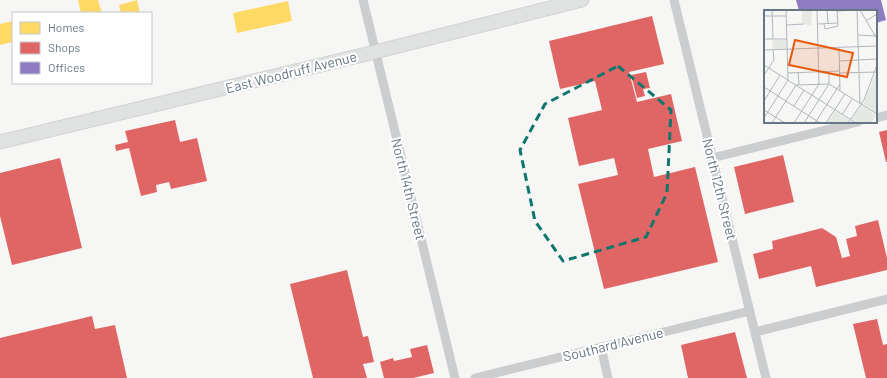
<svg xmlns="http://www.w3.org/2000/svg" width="887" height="378" font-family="Barlow,sans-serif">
<rect width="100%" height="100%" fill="#f6f6f5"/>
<path fill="#ffd966" d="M78,0H98L102,13H81Z
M137,0L140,13H121L119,5Z
M288,1L292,21L237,33L233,13Z
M13,21V42L0,45V24Z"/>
<path fill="#e06666" d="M652,16L664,64L629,72L637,102L671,94L682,141L648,149L654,177L695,167L718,262L604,289L578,184L618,175L614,158L579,166L568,118L602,110L595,81L560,89L549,41Z
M646,72L650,88L643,89L645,96L637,98L631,75Z
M175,120L180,142L197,138L207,181L171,189L169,182L156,185L157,192L141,196L129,148L116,151L115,145L128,142L125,131Z
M887,130V162H886L879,132Z
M783,155L794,202L745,214L734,167Z
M60,158L82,248L12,265L0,216V173Z
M878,220L887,258V270L816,287L811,266L759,279L753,254L773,249L772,241L822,228L836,237L842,258L850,256L846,239L857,236L855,226Z
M347,270L363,337L368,336L374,362L363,364L367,378H313L290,284Z
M92,316L95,329L115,325L127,378H0V338Z
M877,319L883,345L887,344V378H866L853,324Z
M735,332L747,378H688L681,345Z
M427,345L434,373L413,378H384L380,362L393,358L394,361L412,357L410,349Z"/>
<path fill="#8e7cc3" d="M796,0H881L886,20L876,23V11H799Z"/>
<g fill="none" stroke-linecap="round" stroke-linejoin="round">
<defs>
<path id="secondary" d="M0,142L375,52L582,0"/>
</defs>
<use href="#secondary" stroke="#d3d4d4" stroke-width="15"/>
<path stroke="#cccdce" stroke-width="9" d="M363,0L455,378
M674,0L766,378
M876,118L887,115
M712,158L858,122
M755,332L887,299
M601,347L608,378
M475,378L750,311"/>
<use href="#secondary" stroke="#e0e1e1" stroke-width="13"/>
</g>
<path fill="none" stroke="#0f766e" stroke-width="3" stroke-dasharray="8 5" stroke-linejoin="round" d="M618,66L671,110L667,193L646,237L563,261L535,221L520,150L545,104Z"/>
<g text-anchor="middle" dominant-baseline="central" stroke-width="4" stroke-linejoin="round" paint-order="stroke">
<g font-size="14" fill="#677684" stroke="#fff">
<text transform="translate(291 72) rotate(-14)">East Woodruff Avenue</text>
<text transform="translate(409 189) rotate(76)">North 14th Street</text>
<text transform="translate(720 189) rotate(76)">North 12th Street</text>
<text transform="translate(613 344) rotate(-14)">Southard Avenue</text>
</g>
</g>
<g transform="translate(764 10)">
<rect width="113" height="113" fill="#f6f6f5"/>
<path d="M38,0H48L47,16L38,13ZM8,30H22V39H9ZM112,63L113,64V103L99,94ZM97,95L112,105L107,113H94L88,109ZM71,101L85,110L83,113H63Z" fill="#e6e9e3"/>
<path fill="none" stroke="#b0b7be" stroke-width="1" d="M8,0L9,29M53,0L55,74M63,0L64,14M93,0L96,94M96,0L113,29M73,1L92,0M0,6H22M102,11L113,4M54,14L73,13M60,14L61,19L74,16L73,0M23,15L40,14M94,25L113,26M0,29H23M75,38L76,81M0,40L113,36M75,51L113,49M0,55L92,113M34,62L35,74M24,63L75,61M75,63L113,62M0,65L10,50L9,40M32,75L65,74L113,104M0,77L56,113M0,91L16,65M30,96L40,80M0,100L21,113M78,105L88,89M0,108L24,70L22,0M8,113L32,75M30,113L55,74M40,113L65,74V61M51,113L76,74M62,113L81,84M84,113L100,90L113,55"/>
<path fill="#e8590c" fill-opacity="0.15" stroke="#e8590c" stroke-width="2" d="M31,30L89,43L83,67L25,55Z"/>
<rect width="113" height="113" fill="none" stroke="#677684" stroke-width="2"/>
</g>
<rect x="12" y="12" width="140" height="72" fill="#ffffff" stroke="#c2c8ce"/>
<rect x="20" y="22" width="20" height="12" fill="#ffd966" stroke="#c2c8ce"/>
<text x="48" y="32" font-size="12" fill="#677684">Homes</text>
<rect x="20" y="42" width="20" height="12" fill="#e06666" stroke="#c2c8ce"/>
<text x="48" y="52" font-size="12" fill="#677684">Shops</text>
<rect x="20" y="62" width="20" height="12" fill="#8e7cc3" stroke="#c2c8ce"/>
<text x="48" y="72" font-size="12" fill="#677684">Offices</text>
</svg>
